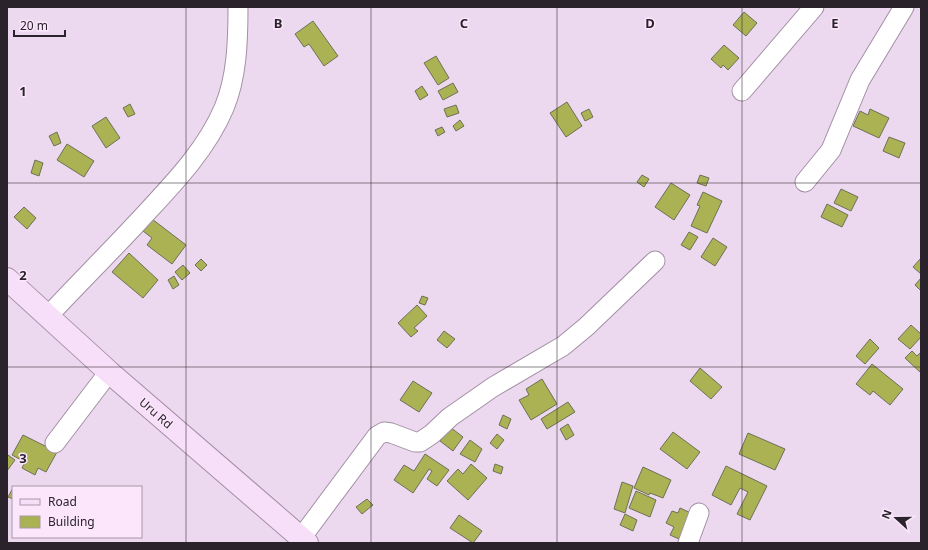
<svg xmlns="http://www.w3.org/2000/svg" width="928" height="550" font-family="'Noto Sans',sans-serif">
<rect width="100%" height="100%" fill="#edd9ef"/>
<path fill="#abb253" stroke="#6d7057" d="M744,12L757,23L746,36L733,25Z
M313,21L338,56L324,66L309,44L304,47L295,34Z
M724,45L739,58L728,70L723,65L721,68L711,59Z
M436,56L449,78L438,85L424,63Z
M453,83L458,92L443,100L438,91Z
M422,86L428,95L420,100L415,91Z
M567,102L582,126L566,137L550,113Z
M130,104L135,114L128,117L123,108Z
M456,105L459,113L447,117L444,109Z
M589,109L593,117L585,121L581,113Z
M870,109L889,118L879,138L853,126L860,111L868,115Z
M106,117L120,138L106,148L92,126Z
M460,120L464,126L456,131L453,126Z
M442,127L445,132L438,136L435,130Z
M57,132L61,143L54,146L49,136Z
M889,137L905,143L899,158L883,151Z
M67,144L94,161L84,177L57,160Z
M35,160L43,163L39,176L31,173Z
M642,175L649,179L644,187L637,182Z
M700,175L709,178L706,186L697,183Z
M671,183L690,195L674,220L655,207Z
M841,189L858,197L851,211L834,203Z
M703,192L722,201L707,233L691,226L700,206L697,205Z
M827,204L848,215L842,227L821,217Z
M24,207L36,218L27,229L14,217Z
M152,219L186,245L172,264L147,245L152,238L143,231Z
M689,232L698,237L690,250L681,245Z
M713,238L727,247L715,266L701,257Z
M129,253L158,280L143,298L112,272Z
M921,258V274L913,267Z
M201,259L207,265L201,271L195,265Z
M183,265L190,273L182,280L175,272Z
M174,276L179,285L173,289L168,280Z
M921,278V291L915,285Z
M422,296L428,298L425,305L419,303Z
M417,305L427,316L414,328L418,331L411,337L398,323Z
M911,325L921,334V337L910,349L898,339Z
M444,331L455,339L447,348L437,340Z
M870,339L879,348L865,364L856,356Z
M912,351L917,356L921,352V373L905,358Z
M872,364L903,389L890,405L873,391L870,395L856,384Z
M700,368L722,387L711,399L690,381Z
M542,379L557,404L531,420L519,400L529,395L526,389Z
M413,381L432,393L419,412L400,400Z
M568,402L575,412L547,429L541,419Z
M503,415L511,419L507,429L499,425Z
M568,424L574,435L566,440L560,429Z
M450,427L463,437L453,451L440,441Z
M673,432L700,452L687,469L660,449Z
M748,433L785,449L775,470L739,454Z
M497,434L504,440L497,449L490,443Z
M23,435L57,452L46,472L38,468L35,475L22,468L25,462L12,455Z
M470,440L482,449L475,462L460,454Z
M425,454L449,470L437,486L427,479L432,471L429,469L413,493L394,480L404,465L414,471Z
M8,455L15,460L7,471V458Z
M471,464L487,478L468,500L447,481L458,469L463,474Z
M495,464L503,467L501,474L493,471Z
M726,466L767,486L750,520L737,514L748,492L740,488L731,505L712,495Z
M643,467L671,480L663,498L650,493L649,495L634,488Z
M622,482L633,486L625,513L614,509Z
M13,488V499L8,497Z
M636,491L656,500L650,517L629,508Z
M367,499L373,505L362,514L356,507Z
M680,508L691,513L679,539L670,535L674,527L666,523L672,511L678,513Z
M625,514L637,520L633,531L620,525Z
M459,515L482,531L473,543L450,528Z"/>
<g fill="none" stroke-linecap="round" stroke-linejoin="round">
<defs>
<path id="street" d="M742,91L814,7
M805,182L831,150L860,80L904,7
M48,316C77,285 107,255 136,224C168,189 205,153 224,108C237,77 238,41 238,7
M55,443L109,372
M301,538L377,436L384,432L391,433L415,442H420L432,434L450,417L493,387L563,346L586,327L655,261
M688,543L699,513"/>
<path id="secondary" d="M7,279L109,372L307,543"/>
</defs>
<use href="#street" stroke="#a38fa4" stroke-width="21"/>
<use href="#secondary" stroke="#a38fa4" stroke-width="24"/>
<use href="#street" stroke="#fff" stroke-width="19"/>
<use href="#secondary" stroke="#f7def9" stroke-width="22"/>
</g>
<path fill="none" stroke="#2b232b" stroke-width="1" stroke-opacity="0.55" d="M186,7V543M371,7V543M557,7V543M742,7V543M7,183H921M7,367H921"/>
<g text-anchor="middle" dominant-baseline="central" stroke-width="3" stroke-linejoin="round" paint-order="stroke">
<g font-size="12" fill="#2b232b" stroke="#fbe6fc">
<text transform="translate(156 413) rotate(41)">Uru Rd</text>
</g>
</g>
<g font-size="13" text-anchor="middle" font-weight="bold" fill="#2b232b" stroke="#fbe6fc" stroke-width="3" stroke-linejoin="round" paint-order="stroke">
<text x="278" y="28">B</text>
<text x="464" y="28">C</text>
<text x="650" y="28">D</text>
<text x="835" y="28">E</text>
<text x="23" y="96">1</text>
<text x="23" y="280">2</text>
<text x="23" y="463">3</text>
</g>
<rect width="928" height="550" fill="none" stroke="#2b232b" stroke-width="16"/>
<rect x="12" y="486" width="130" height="52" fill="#fbe6fc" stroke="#a898a8"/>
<rect x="20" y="499" width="20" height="6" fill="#f7def9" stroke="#a898a8"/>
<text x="48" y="506" font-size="12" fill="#2b232b">Road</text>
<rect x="20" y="516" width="20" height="12" fill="#abb253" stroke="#a898a8"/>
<text x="48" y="526" font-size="12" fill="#2b232b">Building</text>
<g transform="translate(896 518) rotate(291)" stroke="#fbe6fc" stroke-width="3" paint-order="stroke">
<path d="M0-3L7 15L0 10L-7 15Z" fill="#2b232b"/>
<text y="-6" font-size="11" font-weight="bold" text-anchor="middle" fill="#2b232b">N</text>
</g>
<path d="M14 30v6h51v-6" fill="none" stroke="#2b232b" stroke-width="2"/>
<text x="20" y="30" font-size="12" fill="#2b232b" stroke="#fbe6fc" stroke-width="3" paint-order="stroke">20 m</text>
</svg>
